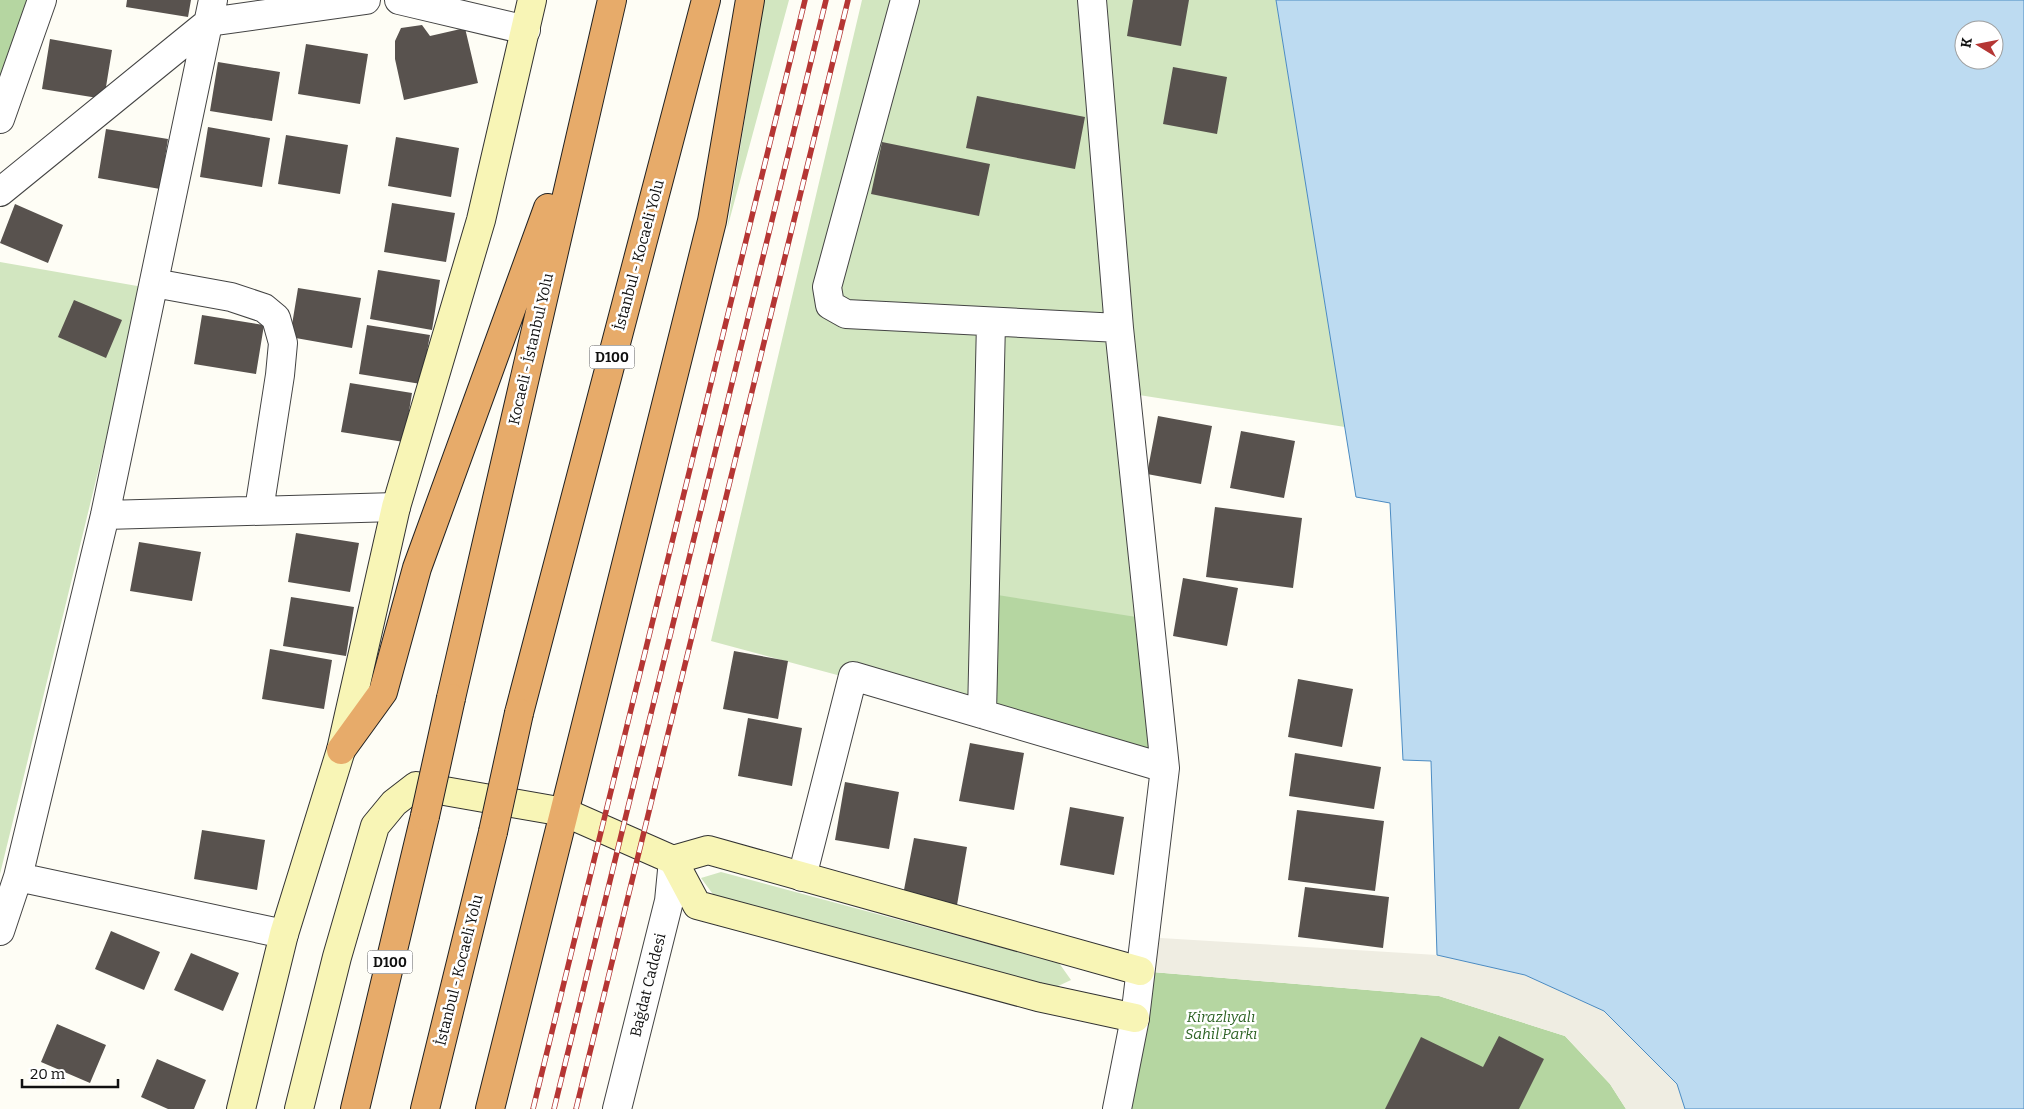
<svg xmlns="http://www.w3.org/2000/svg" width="2024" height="1109" font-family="Bitter,serif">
<rect width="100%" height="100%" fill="#fefdf5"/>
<path fill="#d2e6c0" d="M764,0H789L727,229Z
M862,0H1276L1345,427L1126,393L1149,619L982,714L711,641Z
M0,262L143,287L0,874Z
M721,872L1059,963L1071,980L1054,988L715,897L701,878Z"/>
<path fill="#b5d6a1" d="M0,0H27L0,80Z
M985,593L1149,619L1165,768L982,714Z
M1140,971L1439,996L1565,1036L1610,1084L1626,1109H1117Z"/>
<path fill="#efede2" d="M1144,937L1437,955L1525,975L1605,1011L1677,1084L1685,1109H1626L1610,1084L1565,1036L1439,996L1140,971Z"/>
<path fill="#bddbf1" stroke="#4b8bc2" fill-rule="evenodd" d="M1276,0H2024V1109H1685L1677,1084L1604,1011L1525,975L1437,955L1431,761L1403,760L1390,503L1356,497ZM1964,30H1994V60H1964Z"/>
<path fill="#58524e" d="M127,0H191L188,17L126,7Z
M1133,0H1189L1181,46L1127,36Z
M422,25L430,36L465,28L478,83L404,100L395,59V41L401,28Z
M50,39L112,50L104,99L42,89Z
M306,44L368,54L360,104L298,94Z
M218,62L280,72L272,121L210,111Z
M1173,67L1227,77L1217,134L1163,124Z
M977,96L1085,117L1075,169L966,148Z
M208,127L270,138L262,187L200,177Z
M106,129L168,139L160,189L98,178Z
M286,135L348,145L340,194L278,184Z
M396,137L459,148L451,197L388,186Z
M882,142L990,164L979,216L871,194Z
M392,203L455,213L446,262L384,252Z
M15,204L63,225L48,263L0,243Z
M378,270L440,280L432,330L370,319Z
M298,288L361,298L352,348L290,337Z
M74,300L122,320L106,358L58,337Z
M202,315L264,325L256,374L194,364Z
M367,325L430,335L421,384L359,374Z
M350,383L412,393L404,442L341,432Z
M1158,416L1212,426L1201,484L1147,474Z
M1241,431L1295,441L1284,498L1230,488Z
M1215,507L1302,518L1293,588L1206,577Z
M296,533L359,543L350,592L288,582Z
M139,542L201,552L192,601L130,591Z
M1183,578L1238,588L1227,646L1173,636Z
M291,597L354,607L346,656L283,646Z
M270,649L332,660L324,709L262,699Z
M734,651L788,661L778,719L723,709Z
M1298,679L1353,689L1342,747L1288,737Z
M748,718L802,728L792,786L738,776Z
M970,743L1024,753L1014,810L959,801Z
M1295,753L1381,767L1374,809L1289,796Z
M845,782L899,792L889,849L835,840Z
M1070,807L1124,817L1114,875L1060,865Z
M1297,810L1384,821L1375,891L1288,880Z
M202,830L265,840L257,890L194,879Z
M914,838L967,847L957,905L903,895Z
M1305,887L1389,897L1383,948L1298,937Z
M111,931L160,952L144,990L95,969Z
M191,953L239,973L223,1011L174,990Z
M57,1024L106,1045L90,1083L41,1062Z
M1499,1036L1544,1059L1519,1109H1385L1421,1037L1483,1067Z
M157,1059L206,1080L194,1109H168L141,1097Z"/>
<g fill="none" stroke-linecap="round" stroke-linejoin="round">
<defs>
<path id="street" d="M399,0L526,30
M905,0L827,287L830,305L846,314L1119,328
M1092,0L1119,328L1165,768L1135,1018L1117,1109
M0,119L42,0
M0,192L209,22L366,0
M154,283L231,297L264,308L276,318L283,343L280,375L259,510
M105,515L396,507
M982,714L991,322
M18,877L284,934
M802,877L853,676L1165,768
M0,931L18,877L105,515L213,0
M617,1109L669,901L673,860"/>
<path id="secondary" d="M673,860L708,850L1140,971
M241,1109L284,934L341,750L396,507L481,220L532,0
M299,1109L337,957L375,826L394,803L416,786L564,812L673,860L697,905L1038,997L1135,1018"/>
<path id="highway" d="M451,698L612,0
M519,713L706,0
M341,750L383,692L417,568L548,208
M355,1109L425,816
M425,1109L493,832
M490,1109L712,221L750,0"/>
</defs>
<use href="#street" stroke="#434343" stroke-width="30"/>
<use href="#secondary" stroke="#323232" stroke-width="30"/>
<use href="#highway" stroke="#212121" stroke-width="30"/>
<use href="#street" stroke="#fff" stroke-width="28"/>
<use href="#secondary" stroke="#f8f5b6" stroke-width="28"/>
<use href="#highway" stroke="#e7ab6a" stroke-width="28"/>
<defs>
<path id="rail" d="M533,1109L805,0
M554,1109L826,0
M576,1109L848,0"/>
</defs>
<use href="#rail" stroke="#b53634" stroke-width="5.5"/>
<use href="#rail" stroke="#fff" stroke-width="4" stroke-dasharray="11" stroke-linecap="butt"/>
<defs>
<path id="highway-bridge" d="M425,816L451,698
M493,832L519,713"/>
</defs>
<use href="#highway-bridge" stroke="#212121" stroke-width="30" stroke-linecap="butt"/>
<use href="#highway-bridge" stroke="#e7ab6a" stroke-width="28"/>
</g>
<g text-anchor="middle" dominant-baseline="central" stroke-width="5" stroke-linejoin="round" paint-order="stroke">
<g fill="#fff" stroke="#585858" stroke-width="1">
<rect x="589.5" y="345.5" width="45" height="23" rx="4"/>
<rect x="367.5" y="950.5" width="45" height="23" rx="4"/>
</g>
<g font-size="14" font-weight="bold" fill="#101010">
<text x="612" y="357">D100</text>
<text x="390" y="962">D100</text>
</g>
<g font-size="15" fill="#101010" stroke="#fff">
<text transform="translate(639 255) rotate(-75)">İstanbul - Kocaeli Yolu</text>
<text transform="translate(531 349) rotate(-77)">Kocaeli - İstanbul Yolu</text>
<text transform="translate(459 970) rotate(-76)">İstanbul - Kocaeli Yolu</text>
<text transform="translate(648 985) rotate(-76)">Bağdat Caddesi</text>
</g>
<g font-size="15" font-style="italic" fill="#2e6325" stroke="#fff">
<text x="1221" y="1017">Kirazlıyalı<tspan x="1221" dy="17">Sahil Parkı</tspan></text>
</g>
</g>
<g transform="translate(1979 45) rotate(280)"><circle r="24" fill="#ffffff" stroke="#9f9f9f"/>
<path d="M0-4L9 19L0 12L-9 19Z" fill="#b53634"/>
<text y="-8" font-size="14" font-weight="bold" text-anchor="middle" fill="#101010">K</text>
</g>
<path d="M22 1079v8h96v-8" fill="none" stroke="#101010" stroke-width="2.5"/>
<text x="30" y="1079" font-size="15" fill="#101010" stroke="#ffffff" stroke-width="4" paint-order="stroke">20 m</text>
</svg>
